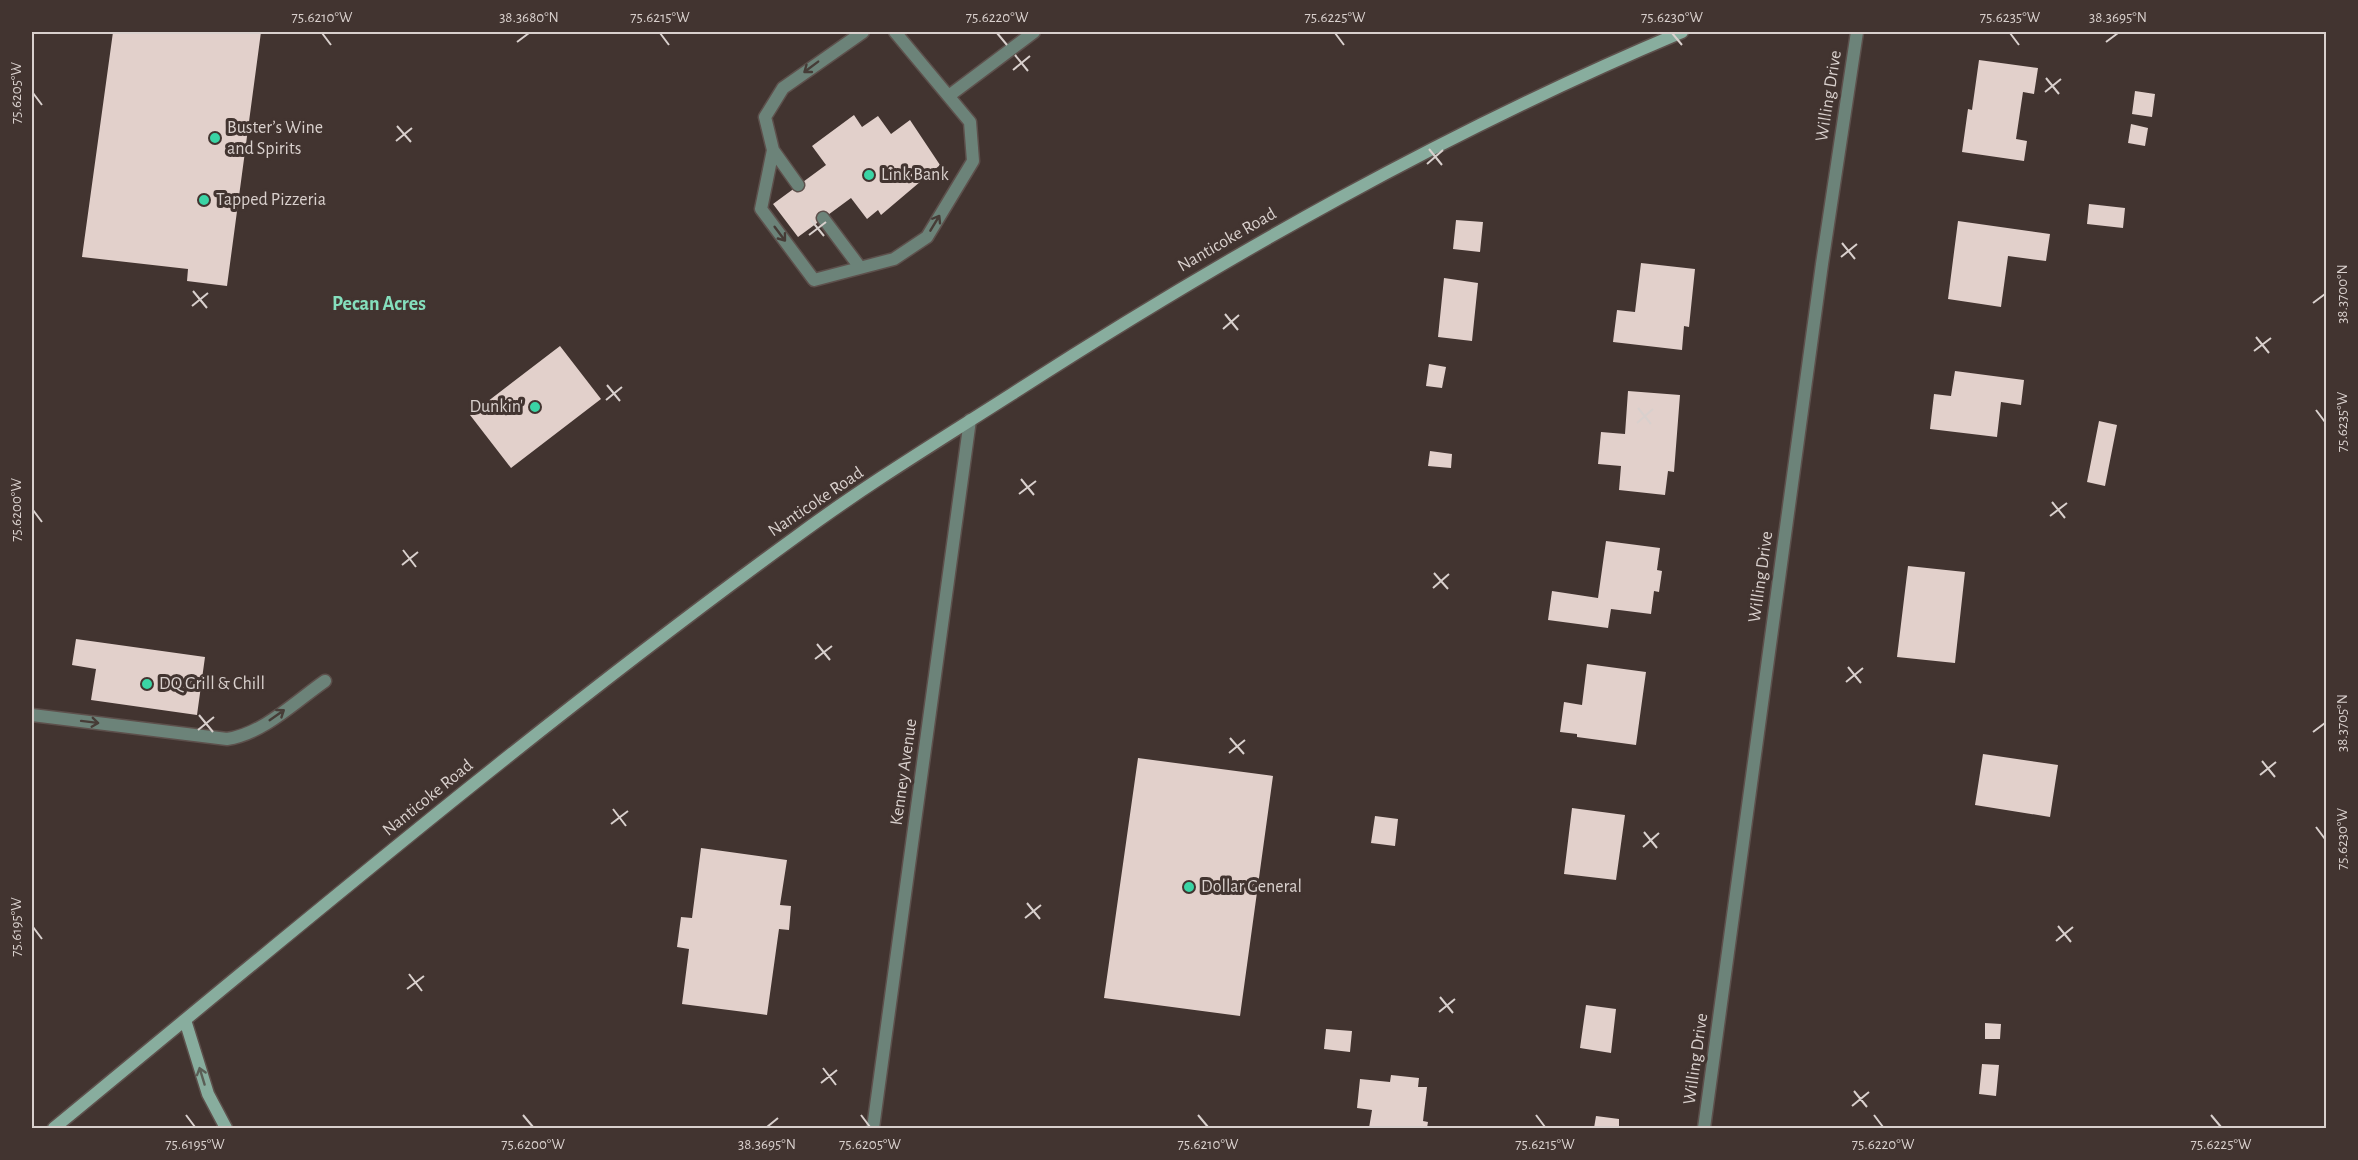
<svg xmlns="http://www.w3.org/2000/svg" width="2358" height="1160" font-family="'Alegreya Sans',sans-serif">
<rect width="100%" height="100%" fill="#423430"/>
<path fill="#e2d0cb" d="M113,32H261L227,286L187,281L188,269L82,257Z
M1979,60L2038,68L2034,94L2023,92L2016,139L2027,141L2024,161L1962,152L1968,109L1972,110Z
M2135,91L2155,94L2152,117L2132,114Z
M854,115L862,127L878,116L891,134L910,120L940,165L881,215L878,210L867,219L851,198L798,237L773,204L826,165L812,146Z
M2131,124L2148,128L2145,146L2128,143Z
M2089,204L2125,208L2123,228L2087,224Z
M1456,220L1483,222L1480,252L1453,249Z
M1958,221L2050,234L2046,261L2008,256L2001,307L1948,299Z
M1641,263L1695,269L1689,327L1684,326L1682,350L1613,342L1617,310L1635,312Z
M1444,278L1478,283L1472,341L1438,337Z
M560,346L601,399L511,468L470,415Z
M1429,364L1446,367L1442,388L1426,386Z
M1955,371L2024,380L2021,405L2001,402L1997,437L1930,429L1934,394L1951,396Z
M1628,391L1680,395L1674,472L1668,471L1665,495L1619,490L1621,466L1598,464L1601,432L1625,434Z
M2099,421L2117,425L2105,486L2087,482Z
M1430,451L1452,454L1451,468L1428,466Z
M1606,541L1660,548L1657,570L1662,571L1659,592L1654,591L1651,614L1611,609L1608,628L1548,620L1552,591L1598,598Z
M1908,566L1965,572L1955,663L1897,657Z
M76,639L205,657L197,715L91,700L96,669L72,665Z
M1587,664L1646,672L1636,745L1577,737V734L1560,732L1564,702L1582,705Z
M1983,754L2058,765L2050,817L1975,805Z
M1138,758L1273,776L1240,1016L1104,998Z
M1572,808L1625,815L1616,880L1564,874Z
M1375,816L1398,819L1395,846L1371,843Z
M701,848L787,860L780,905L791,906L789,930L779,929L767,1015L682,1004L689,949L677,947L681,917L692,918Z
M1586,1005L1616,1009L1611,1053L1580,1048Z
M1985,1023L2001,1024L2000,1039H1985Z
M1326,1029L1352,1031L1350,1052L1324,1049Z
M1982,1064L1999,1065L1996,1096L1979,1094Z
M1391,1075L1419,1078L1418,1087H1427L1423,1121L1428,1122L1427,1128H1369L1372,1110L1357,1108L1360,1079L1390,1082Z
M1596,1116L1619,1119V1128H1594Z"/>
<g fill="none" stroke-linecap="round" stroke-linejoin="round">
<defs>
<path id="service" d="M863,32L783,88L765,117L773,150L761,209L814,280L894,259L927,237L973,161L970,122L895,32
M950,95L1034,32
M773,150L798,185
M823,218L859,266
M32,715L227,739C263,734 296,701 325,681"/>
<path id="minor" d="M873,1128L970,420
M1704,1128L1822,264L1857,32"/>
<path id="secondary" d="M185,1020L208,1094L226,1128
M54,1128C298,927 541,722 797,536C866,485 940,440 1012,394C1226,256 1447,131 1682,32"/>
</defs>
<use href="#service" stroke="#5d504c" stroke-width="15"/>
<use href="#minor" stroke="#5d504c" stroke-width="15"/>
<use href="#secondary" stroke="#5d504c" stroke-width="15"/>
<use href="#service" stroke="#6c8379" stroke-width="12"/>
<use href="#minor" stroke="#6c8379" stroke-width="12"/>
<use href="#secondary" stroke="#88ad9e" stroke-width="12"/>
</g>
<defs><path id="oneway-shaft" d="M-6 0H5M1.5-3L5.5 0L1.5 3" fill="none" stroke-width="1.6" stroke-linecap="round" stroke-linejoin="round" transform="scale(1.5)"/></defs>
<g stroke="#463c37">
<use href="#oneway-shaft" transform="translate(811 67) rotate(143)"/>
<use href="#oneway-shaft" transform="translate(935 223) rotate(-59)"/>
<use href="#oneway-shaft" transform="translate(780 234) rotate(53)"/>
<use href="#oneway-shaft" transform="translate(277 715) rotate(-35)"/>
<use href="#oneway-shaft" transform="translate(90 722) rotate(7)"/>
</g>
<use stroke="#5a5e56" href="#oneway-shaft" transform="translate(202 1076) rotate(-107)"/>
<path fill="none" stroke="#d9d0cd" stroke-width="2" d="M322,33L331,45M660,33L669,45M997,33L1007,45M1335,33L1344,45M1672,33L1682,45M2010,33L2019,45M517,42L529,33M2106,42L2118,33M1015,55L1028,71M1013,70L1030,56M2046,78L2059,94M2045,92L2061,79M33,93L42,105M397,126L411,142M396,141L412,128M1429,149L1442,165M1427,164L1443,150M811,220L824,236M809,235L826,222M1842,243L1855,259M1841,257L1857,244M193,291L207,308M2313,303L2325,294M192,306L208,293M1225,314L1238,330M1223,329L1239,315M2256,337L2269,353M2254,351L2271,338M607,385L620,401M606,400L622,387M1638,408L1651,424M2316,410L2325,422M1637,423L1653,409M1021,479L1034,495M1019,494L1036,481M2052,502L2065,518M33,510L42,522M2050,516L2067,503M403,550L416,567M402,565L418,552M1434,573L1448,589M1433,588L1449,574M817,644L830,660M815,659L832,646M1848,667L1861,683M1846,682L1863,668M199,715L213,732M198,730L214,717M2313,732L2325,723M1230,738L1244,754M1229,753L1245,740M2262,761L2275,777M2260,775L2276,762M613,809L626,826M611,824L628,811M2316,827L2325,839M1644,832L1657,848M1643,847L1659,833M1027,903L1040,919M1025,918L1041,905M2058,926L2071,942M33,927L42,939M2056,941L2073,927M409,974L422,991M407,989L424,976M1440,997L1453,1013M1439,1012L1455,999M823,1068L836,1085M821,1083L837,1070M1854,1091L1867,1107M1852,1106L1869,1092M186,1115L195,1127M523,1115L533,1127M861,1115L870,1127M1198,1115L1208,1127M1536,1115L1545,1127M1874,1115L1883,1127M2211,1115L2221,1127M767,1127L778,1118"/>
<g fill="#3ad4a5" stroke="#423430" stroke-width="2">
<circle cx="215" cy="138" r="6"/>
<circle cx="869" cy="175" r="6"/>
<circle cx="204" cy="200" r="6"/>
<circle cx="535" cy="407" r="6"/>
<circle cx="147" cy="684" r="6"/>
<circle cx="1189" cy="887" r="6"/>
</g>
<g text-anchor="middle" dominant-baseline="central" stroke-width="6" stroke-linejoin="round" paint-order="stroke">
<g font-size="18" fill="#d9d0cd" stroke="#423430">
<text transform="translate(1829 96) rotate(-81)">Willing Drive</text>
<text transform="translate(1227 240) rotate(-30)">Nanticoke Road</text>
<text transform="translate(816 502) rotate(-34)">Nanticoke Road</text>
<text transform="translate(1761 577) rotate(-82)">Willing Drive</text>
<text transform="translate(904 772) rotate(-82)">Kenney Avenue</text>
<text transform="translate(428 798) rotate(-39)">Nanticoke Road</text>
<text transform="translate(1696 1059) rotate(-82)">Willing Drive</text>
</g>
<g font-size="18" fill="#d9d0cd" stroke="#423430" text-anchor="start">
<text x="227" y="128">Buster’s Wine<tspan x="227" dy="21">and Spirits</tspan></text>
<text x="881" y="175">Link Bank</text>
<text x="216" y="200">Tapped Pizzeria</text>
<text x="523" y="407" text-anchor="end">Dunkin'</text>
<text x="159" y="684">DQ Grill &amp; Chill</text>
<text x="1201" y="887">Dollar General</text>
</g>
<g font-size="20" font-weight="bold" fill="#85dfbd" stroke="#423430">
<text x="379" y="304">Pecan Acres</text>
</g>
</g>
<rect width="2358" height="1160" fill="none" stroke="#423430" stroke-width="66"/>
<rect x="33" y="33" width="2292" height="1094" fill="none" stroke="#d9d0cd" stroke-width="2"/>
<g font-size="15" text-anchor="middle" fill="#d9d0cd">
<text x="322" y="22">75.6210°W</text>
<text x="529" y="22">38.3680°N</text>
<text x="660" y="22">75.6215°W</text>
<text x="997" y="22">75.6220°W</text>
<text x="1335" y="22">75.6225°W</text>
<text x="1672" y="22">75.6230°W</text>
<text x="2010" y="22">75.6235°W</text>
<text x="2118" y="22">38.3695°N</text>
<text transform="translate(16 93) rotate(-90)" y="5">75.6205°W</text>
<text transform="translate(2342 294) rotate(-90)" y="5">38.3700°N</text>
<text transform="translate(2342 422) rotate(-90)" y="5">75.6235°W</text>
<text transform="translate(16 510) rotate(-90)" y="5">75.6200°W</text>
<text transform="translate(2342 723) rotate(-90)" y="5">38.3705°N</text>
<text transform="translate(2342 839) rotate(-90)" y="5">75.6230°W</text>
<text transform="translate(16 927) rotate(-90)" y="5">75.6195°W</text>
<text x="195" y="1149">75.6195°W</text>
<text x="533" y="1149">75.6200°W</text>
<text x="767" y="1149">38.3695°N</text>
<text x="870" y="1149">75.6205°W</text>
<text x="1208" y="1149">75.6210°W</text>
<text x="1545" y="1149">75.6215°W</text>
<text x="1883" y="1149">75.6220°W</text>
<text x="2221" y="1149">75.6225°W</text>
</g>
</svg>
